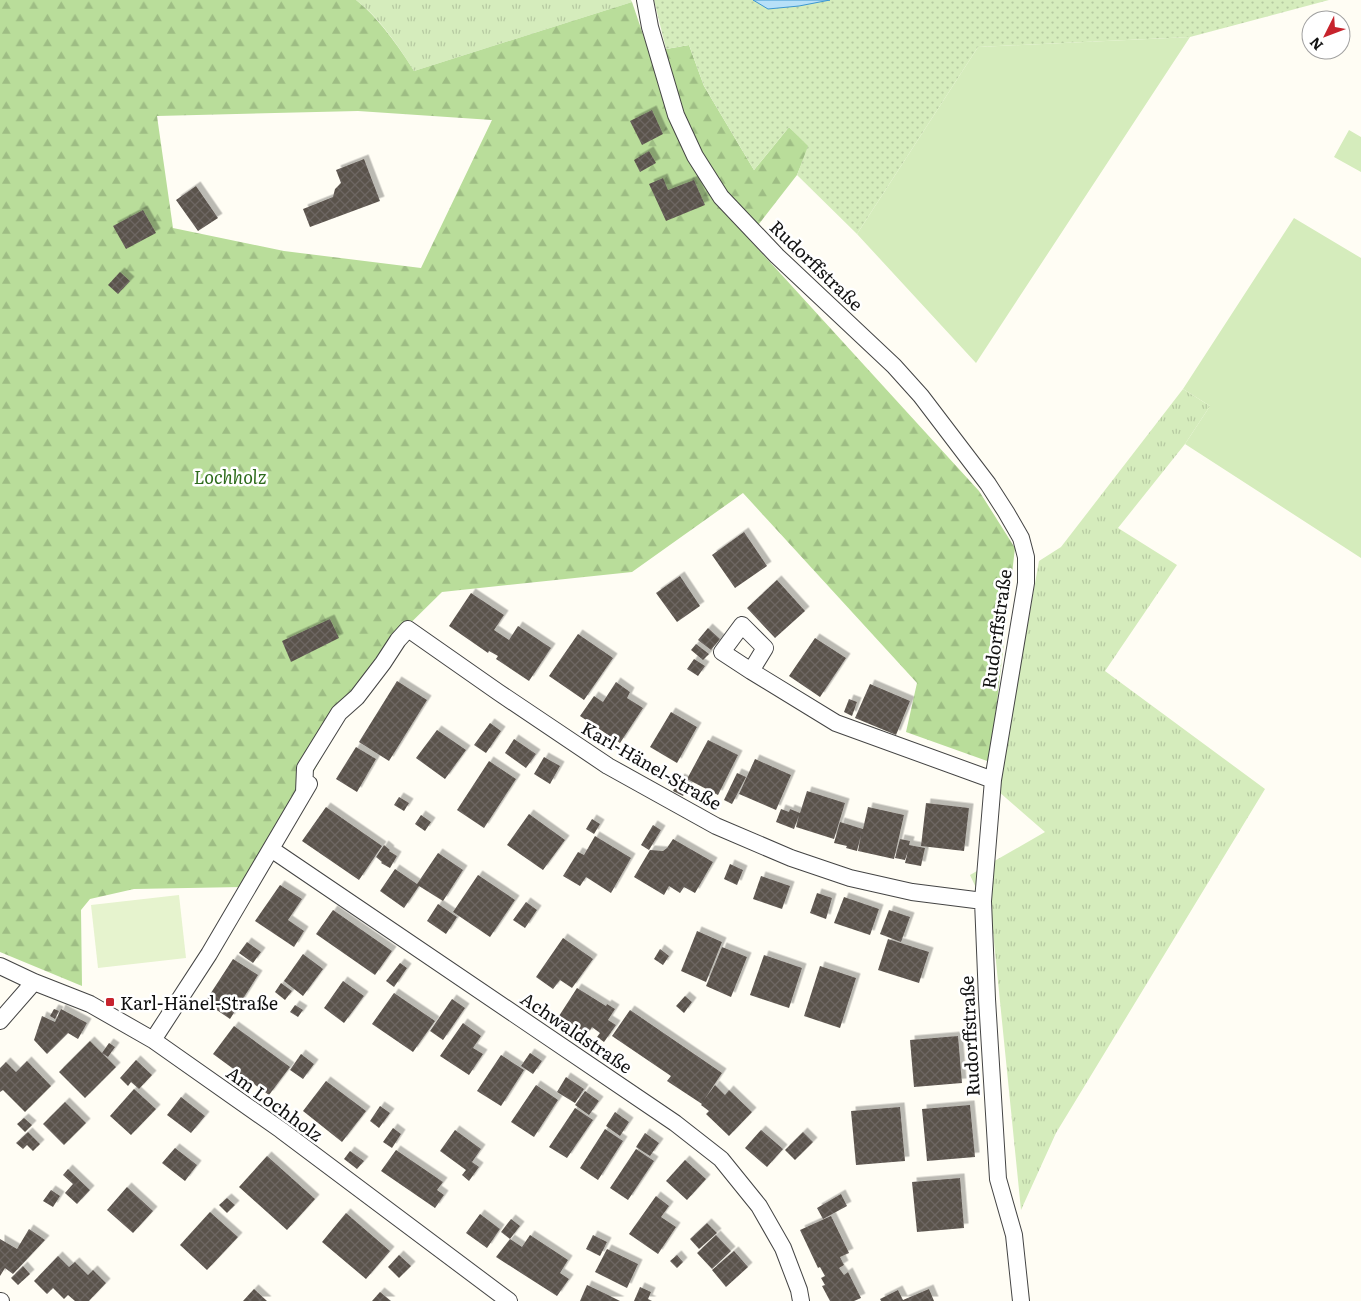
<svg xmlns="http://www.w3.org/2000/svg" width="1361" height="1301" font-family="Literata,serif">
<defs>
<pattern id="grass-tufts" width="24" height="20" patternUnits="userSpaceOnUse" patternTransform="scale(1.25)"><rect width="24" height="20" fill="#d5ecbc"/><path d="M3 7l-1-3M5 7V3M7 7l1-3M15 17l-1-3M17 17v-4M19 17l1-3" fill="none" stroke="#b6c9a1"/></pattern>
<pattern id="forest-firs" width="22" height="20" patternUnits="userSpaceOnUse" patternTransform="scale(1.25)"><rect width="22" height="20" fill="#b9dd9a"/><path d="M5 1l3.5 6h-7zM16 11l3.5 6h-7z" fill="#9ebd84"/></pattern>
<pattern id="park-dots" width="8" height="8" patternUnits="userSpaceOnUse" patternTransform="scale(1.25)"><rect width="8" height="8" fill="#d5ecbc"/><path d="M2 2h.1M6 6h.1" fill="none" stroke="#b6c9a1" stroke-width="1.8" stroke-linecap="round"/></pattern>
<pattern id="building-cross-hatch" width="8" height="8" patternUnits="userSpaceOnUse" patternTransform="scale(1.25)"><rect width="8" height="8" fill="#5a524c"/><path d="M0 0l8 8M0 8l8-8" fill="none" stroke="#6d6662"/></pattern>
<filter id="shadow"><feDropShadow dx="4.5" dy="-4.5" stdDeviation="0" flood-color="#0004"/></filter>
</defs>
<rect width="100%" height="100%" fill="#fffdf4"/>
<path fill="url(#grass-tufts)" d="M356,0H631L632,2L414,71C400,48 378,16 356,0Z
M1183,389L1210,406L1185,444L1118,528L1177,565L1105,671L1265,789L1056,1133L1021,1210L992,922L970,875L1045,832L998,791L1039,561L1061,547Z"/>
<path fill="url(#forest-firs)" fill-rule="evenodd" d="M0,0H356C377,16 400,48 414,71L632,2L649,52L689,45L704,86L754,170L789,127L809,146L797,175L748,238L979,491L1015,548L990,762L906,732L917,683L743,493L632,572L442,592L378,655L271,849L242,887L134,889L90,899L81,910L82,986L0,952ZM358,111L492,120L421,268L284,251L173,228L157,116Z"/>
<path fill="url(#park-dots)" d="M654,0H1329L1190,37L978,47L857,234L797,175L808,146L789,127L754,170L704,86L689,45L666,49Z"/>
<path fill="#d5ecbc" d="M1190,37L976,363L857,234L978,47Z
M1349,130L1361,137V172L1334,157Z
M1294,218L1361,258V558L1185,444L1210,406L1183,389Z"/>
<path fill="#e6f3ce" d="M179,895L186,958L98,968L91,905Z"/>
<path fill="#b7e0f8" stroke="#3c97d2" d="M753,0H830L799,6L768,9Z"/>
<path fill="url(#building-cross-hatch)" filter="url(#shadow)" d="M652,110L663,134L642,145L630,121Z
M649,151L656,163L640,172L634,160Z
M364,159L380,201L310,227L303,209L333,197L335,189L341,183L336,170Z
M663,178L668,190L694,180L705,205L666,221L649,184Z
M196,186L218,218L198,231L176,200Z
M143,210L156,233L126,249L113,226Z
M120,272L130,281L118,294L108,285Z
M744,532L767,566L735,588L712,555Z
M680,576L700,606L677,622L656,593Z
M777,580L805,611L775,638L747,608Z
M471,593L504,615L494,630L509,640L518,626L551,648L529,681L496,659L498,656L489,651L488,653L449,626Z
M330,619L339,638L291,662L282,641Z
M708,628L720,639L711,650L698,640Z
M578,634L613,658L584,700L549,676Z
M815,638L846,658L820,697L789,676Z
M696,644L709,654L703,660L691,650Z
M694,659L705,666L698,676L687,669Z
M397,681L427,700L389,761L359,742Z
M616,682L630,692L627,698L643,708L620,743L580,716L594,696L603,702Z
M870,684L910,701L896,735L855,718Z
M849,699L857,702L852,716L844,712Z
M671,712L697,727L677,763L650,747Z
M490,723L501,731L486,753L474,745Z
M437,730L466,750L445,779L416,758Z
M514,739L536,754L526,768L505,753Z
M708,740L738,755L718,795L687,779Z
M356,747L376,759L357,792L336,779Z
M544,757L560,766L550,784L534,774Z
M755,759L791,775L776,810L739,794Z
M489,761L516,779L484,828L457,810Z
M737,773L746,777L732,804L724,800Z
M680,778L690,783L683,796L673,791Z
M807,791L845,803L834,839L796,827L799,815L794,829L776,822L781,809L789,812L790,809L800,813Z
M399,797L409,803L404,811L394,805Z
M926,803L969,808L964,851L921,846Z
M326,807L382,846L359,880L302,841Z
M868,807L904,815L894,859L858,851L861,835L857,851L846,848L847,846L834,843L840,822L863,829Z
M529,814L565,840L543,870L507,845Z
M421,815L431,822L425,831L415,824Z
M592,819L600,824L594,834L586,829Z
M653,825L661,830L649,850L641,845Z
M595,836L631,858L611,893L586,877L580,886L563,876L578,852L584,855Z
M673,839L713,862L695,893L684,887L680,893L669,886L664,895L634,877L650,850L663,851L667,848Z
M900,839L910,841L909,845L925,848L921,866L905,863L908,851L905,860L895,858Z
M384,845L390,850L389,851L397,856L390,868L381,863L382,862L376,857Z
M438,853L463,870L443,901L419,886L404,908L380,891L395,869L417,884Z
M730,864L743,870L737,885L724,879Z
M478,875L515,900L490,937L453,912Z
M761,876L790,886L782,909L753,899Z
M280,885L302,899L288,920L304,931L294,947L255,921Z
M817,893L832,898L826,919L810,913Z
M844,897L879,909L870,935L834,923Z
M526,902L537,910L525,928L513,920Z
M438,904L457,917L446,934L427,921Z
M333,910L392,951L375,975L316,934Z
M889,910L910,917L901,942L880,934Z
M697,931L722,942L706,982L681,971Z
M563,938L593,959L572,988L560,980L553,989L536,977Z
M888,939L929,952L919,983L878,970Z
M247,942L261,952L253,963L239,953Z
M722,947L747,957L731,997L706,986Z
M660,949L669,956L663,965L654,959Z
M303,954L323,969L303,996L284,981Z
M764,955L802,968L789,1008L750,995Z
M233,959L258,975L230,1019L205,1002Z
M400,963L407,968L394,987L386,981Z
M820,966L856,978L840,1028L804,1016Z
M343,981L364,996L344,1023L324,1008Z
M281,983L292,991L285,1000L275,992Z
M577,988L606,1006L607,1004L615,1009L608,1020L616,1025L604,1042L597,1037L600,1033L592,1027L588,1034L559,1016Z
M394,993L435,1021L413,1052L372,1024Z
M685,996L692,1002L684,1013L676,1006Z
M452,999L465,1008L443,1040L430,1031Z
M295,1005L303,1010L298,1017L290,1012Z
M54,1009L59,1011L55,1019L50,1016Z
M61,1009L87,1023L78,1039L68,1033L47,1054L34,1040L42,1016L55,1022Z
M630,1010L722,1073L704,1100L715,1085L725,1095L729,1090L752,1112L729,1136L706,1114L709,1111L701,1105L702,1104L667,1081L671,1076L612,1036Z
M463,1023L481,1036L473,1048L483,1054L469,1075L440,1056Z
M234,1026L290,1067L269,1095L213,1054Z
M958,1036L962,1083L914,1087L910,1040Z
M90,1041L116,1067L85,1098L59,1072Z
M109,1043L115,1047L108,1057L102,1053Z
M530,1053L542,1061L533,1074L521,1066Z
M301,1054L314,1064L303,1079L290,1070Z
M501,1055L524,1070L501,1106L477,1091Z
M136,1060L152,1075L139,1089L131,1082L128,1086L120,1078Z
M27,1061L51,1086L25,1112L3,1090L0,1092V1068L6,1062L16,1072Z
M566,1077L584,1089L575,1103L557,1092Z
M326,1081L366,1111L342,1142L303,1111Z
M536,1085L558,1100L534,1137L511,1122Z
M134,1089L156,1109L131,1135L110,1116Z
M585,1091L599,1101L589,1115L575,1105Z
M181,1097L205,1116L191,1133L167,1115Z
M65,1102L86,1123L64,1145L43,1124Z
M970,1105L975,1157L927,1161L922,1109Z
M380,1106L390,1113L379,1128L370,1121Z
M900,1107L905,1161L856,1165L851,1111Z
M575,1108L593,1120L567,1158L549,1147Z
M615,1112L629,1122L620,1136L606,1126Z
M24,1118L32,1125L25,1132L17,1124Z
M393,1128L401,1134L392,1148L383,1142Z
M605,1129L623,1141L598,1180L580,1168Z
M455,1130L481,1149L472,1162L479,1167L469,1181L462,1175L466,1170L440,1151Z
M761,1130L783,1149L767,1167L745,1148Z
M28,1132L40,1144L33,1151L27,1145L23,1149L16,1143Z
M803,1132L813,1142L795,1160L785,1150Z
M645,1133L659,1143L650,1156L636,1147Z
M175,1148L197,1165L185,1181L162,1163Z
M636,1149L654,1161L628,1200L610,1188Z
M396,1150L443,1182L437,1190L444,1195L435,1208L381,1171Z
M350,1151L364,1161L357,1169L344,1159Z
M267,1156L315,1199L287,1230L239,1187Z
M685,1160L706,1179L687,1200L666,1181Z
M68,1169L90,1190L77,1204L65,1193L73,1184L63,1175Z
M960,1178L964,1228L917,1232L912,1182Z
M127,1187L153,1211L133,1233L107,1210Z
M51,1190L60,1196L53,1207L43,1201Z
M841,1194L847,1206L823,1219L817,1208Z
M656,1196L669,1206L661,1217L676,1227L658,1254L629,1234Z
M227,1198L235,1205L227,1213L219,1205Z
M210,1212L238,1237L207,1270L180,1245Z
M346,1213L390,1251L366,1279L322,1242Z
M480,1214L500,1229L487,1248L466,1233Z
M831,1216L849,1253L840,1257L844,1265L839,1268L844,1275L848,1272L861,1298L854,1301H830L822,1286L825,1285L821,1278L825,1276L820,1267L818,1268L800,1230Z
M511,1219L520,1226L510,1239L501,1232Z
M707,1223L717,1233L699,1249L690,1239Z
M29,1229L45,1240L13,1274L5,1268L0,1276V1239L17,1249Z
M530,1235L568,1260L560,1273L569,1279L557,1296L496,1257L510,1239L522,1247Z
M593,1235L607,1242L600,1256L586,1249Z
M716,1235L731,1251L712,1269L697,1253Z
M607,1249L638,1264L627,1288L595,1272Z
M734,1251L748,1267L726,1287L712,1270Z
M399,1255L411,1266L399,1278L388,1267Z
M677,1255L683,1262L677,1268L670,1261Z
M58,1256L69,1267L75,1262L88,1275L93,1270L106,1283L89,1301H75L68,1295L64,1299L53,1288L47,1294L34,1281Z
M23,1266L30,1274L18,1285L11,1278Z
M587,1285L604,1293L620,1301H580Z
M640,1287L651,1292L648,1299L652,1301H634Z
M254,1289L267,1301H243Z
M929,1289L934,1301H881L880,1299L898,1290L903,1300Z
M380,1292L391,1301H372Z"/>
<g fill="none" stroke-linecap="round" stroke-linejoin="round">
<defs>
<path id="street" d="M645,0L650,27L676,115L695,156L721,197L777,256L894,366L921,396L988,484L1006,512L1021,538L1026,557V583L993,780L983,901L987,999L998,1179L1014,1235L1021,1301
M751,671L722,652L742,625L765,648L751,671L836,723L993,780
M304,792L305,768L339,713L357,697L383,663L398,640L408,629L498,692L608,766L716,826L791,858L850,878L912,892L983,901
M271,849L675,1123L721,1159L759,1206L783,1248L799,1290L801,1301
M0,966L34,982L90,1004L153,1040L281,1130L509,1301
M0,1021L34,982
M153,1040L209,954L309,784
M0,1301H1"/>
</defs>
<use href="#street" stroke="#444" stroke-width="18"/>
<use href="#street" stroke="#fff" stroke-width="16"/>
</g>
<rect fill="#c7232c" stroke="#fff" stroke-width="2" x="105" y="997" width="10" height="10" rx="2.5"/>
<g text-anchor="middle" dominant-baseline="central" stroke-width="5" stroke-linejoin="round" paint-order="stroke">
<g font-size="18" fill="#111" stroke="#fff">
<text transform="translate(817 265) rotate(44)">Rudorffstraße</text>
<text transform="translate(996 629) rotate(-82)">Rudorffstraße</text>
<text transform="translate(652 765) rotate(30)">Karl-Hänel-Straße</text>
<text transform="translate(577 1032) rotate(34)">Achwaldstraße</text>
<text transform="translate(969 1036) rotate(-93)">Rudorffstraße</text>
<text transform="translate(275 1103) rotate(36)">Am Lochholz</text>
</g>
<g font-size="18" font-style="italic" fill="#2e6c1d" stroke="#fff">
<text x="230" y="476">Lochholz</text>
</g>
<g font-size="18" fill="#111" stroke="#fff" text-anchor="start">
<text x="120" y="1002">Karl-Hänel-Straße</text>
</g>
</g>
<g transform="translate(1326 35) rotate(228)"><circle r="24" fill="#ffffff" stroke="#a0a0a0"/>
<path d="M0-4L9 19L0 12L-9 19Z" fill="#c7232c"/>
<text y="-8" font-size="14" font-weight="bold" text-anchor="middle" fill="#111111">N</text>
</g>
</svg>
